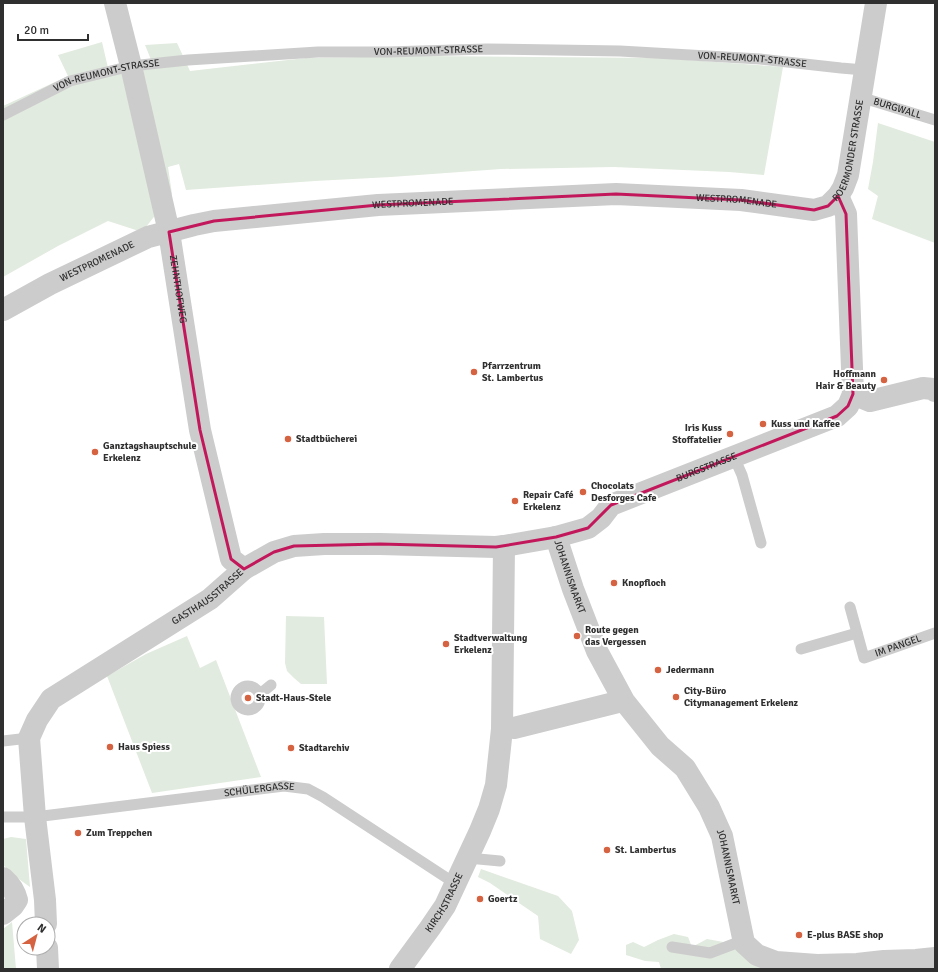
<svg xmlns="http://www.w3.org/2000/svg" width="938" height="972" font-family="Signika,sans-serif">
<rect width="100%" height="100%" fill="#fff"/>
<path fill="#e2ebdf" d="M102,42L108,68L152,62L145,45L177,43L190,71L306,58L425,56L661,58L783,67L764,175L729,172L614,167L501,169L391,177L315,181L186,190L179,164L168,167L172,194L142,232L108,221L58,246L3,277V106L68,76L58,55Z
M878,123L935,142V243L872,219L878,196L868,189L873,162Z
M286,616L324,617L327,684H301L294,678L287,671L285,663Z
M187,636L200,668L216,660L261,777L152,793L107,676L146,654Z
M11,837L26,839L30,887L16,877L3,865V839Z
M481,869L558,896L572,911L579,940L571,954L540,939L538,916L490,883L478,877Z
M12,922L16,969H3V929Z
M674,934L688,937L692,947L707,939L734,944L753,952L762,969H661L659,962L645,961L626,955V945L633,942L644,947L658,940Z"/>
<g fill="none" stroke-linecap="round" stroke-linejoin="round">
<g stroke="#ccc" stroke-width="11">
<path id="s1" d="M860,97L935,120"/>
<path id="s2" d="M3,115L70,81L131,66L188,60L318,52H388L487,49L620,51L760,59L841,68L864,70"/>
<path d="M734,457L742,475L761,543"/>
<path id="s3" d="M850,607L864,658L935,633"/>
<path d="M801,649L857,633"/>
<circle cx="248" cy="698" r="12"/>
<path d="M260,694L271,685"/>
<path d="M3,741L29,738"/>
<path id="s4" d="M3,817H35L284,786L308,789L323,797L456,884"/>
<path d="M468,858L500,861"/>
<path d="M672,947L710,953L739,942L743,938"/>
</g>
<g stroke="#ccc" stroke-width="22">
<path id="s5" d="M115,3L131,66L169,232L200,430L231,559L244,569"/>
<path id="s6" d="M3,310L50,284L148,237L194,225L214,221L378,205L616,194L741,200L814,210L828,206L838,196L843,188L848,175L876,3"/>
<path d="M853,394L870,401L923,388L933,389L935,391"/>
<path id="s7" d="M556,537L573,589L597,651L624,701L660,746L685,768L709,807L722,836L743,938L744,943L757,955L776,962L817,965L857,964L884,961L916,960L935,958"/>
<path d="M514,728L618,702"/>
<path d="M3,878C10,884 15,891 17,900L13,906L3,914"/>
<path id="s8" d="M46,924L45,900L35,817L29,738L37,720L51,699L210,599L244,569L274,552L294,546L324,544H380L496,547L504,546L556,537L588,528L601,518L611,505L837,416L848,406L853,394L846,214L838,196"/>
<path d="M47,948L48,969"/>
<path id="s9" d="M400,969L430,928L445,906L480,831L489,809L496,785L502,729L504,546"/>
</g>
</g>
<path fill="none" stroke="#c2185b" stroke-width="3" stroke-linejoin="round" d="M616,194L741,200L814,210L828,206L838,196L846,214L853,394L848,406L837,416L611,505L588,528L556,537L496,547L380,544L294,546L274,552L244,569L231,559L200,430L169,232L214,221L378,205Z"/>
<g fill="#d56342" stroke="#fff" stroke-width="1.5">
<circle cx="474" cy="372" r="4"/>
<circle cx="884" cy="380" r="4"/>
<circle cx="763" cy="424" r="4"/>
<circle cx="730" cy="434" r="4"/>
<circle cx="288" cy="439" r="4"/>
<circle cx="95" cy="452" r="4"/>
<circle cx="583" cy="492" r="4"/>
<circle cx="515" cy="501" r="4"/>
<circle cx="614" cy="583" r="4"/>
<circle cx="577" cy="636" r="4"/>
<circle cx="446" cy="644" r="4"/>
<circle cx="658" cy="670" r="4"/>
<circle cx="676" cy="697" r="4"/>
<circle cx="248" cy="698" r="4"/>
<circle cx="110" cy="747" r="4"/>
<circle cx="291" cy="748" r="4"/>
<circle cx="78" cy="833" r="4"/>
<circle cx="607" cy="850" r="4"/>
<circle cx="480" cy="899" r="4"/>
<circle cx="799" cy="935" r="4"/>
</g>
<g text-anchor="middle" dominant-baseline="central" stroke-width="4" stroke-linejoin="round" paint-order="stroke">
<g font-size="10" fill="#2f2f2f" stroke="#fff">
<text stroke="none"><textPath href="#s2" startOffset="436">VON-REUMONT-STRASSE</textPath></text>
<text stroke="none"><textPath href="#s2" startOffset="760">VON-REUMONT-STRASSE</textPath></text>
<text stroke="none"><textPath href="#s2" startOffset="112">VON-REUMONT-STRASSE</textPath></text>
<text stroke="none"><textPath href="#s1" startOffset="39">BURGWALL</textPath></text>
<text stroke="none"><textPath href="#s6" startOffset="908">ROERMONDER STRASSE</textPath></text>
<text stroke="none"><textPath href="#s6" startOffset="754">WESTPROMENADE</textPath></text>
<text stroke="none"><textPath href="#s6" startOffset="430">WESTPROMENADE</textPath></text>
<text stroke="none"><textPath href="#s6" startOffset="106">WESTPROMENADE</textPath></text>
<text stroke="none"><textPath href="#s5" startOffset="293">ZEHNTHOFWEG</textPath></text>
<text stroke="none"><textPath href="#s8" startOffset="952">BURGSTRASSE</textPath></text>
<text stroke="none"><textPath href="#s7" startOffset="42">JOHANNISMARKT</textPath></text>
<text stroke="none"><textPath href="#s8" startOffset="419">GASTHAUSSTRASSE</textPath></text>
<text stroke="none"><textPath href="#s3" startOffset="89">IM PANGEL</textPath></text>
<text stroke="none"><textPath href="#s4" startOffset="258">SCHÜLERGASSE</textPath></text>
<text stroke="none"><textPath href="#s7" startOffset="378">JOHANNISMARKT</textPath></text>
<text stroke="none"><textPath href="#s9" startOffset="80">KIRCHSTRASSE</textPath></text>
</g>
<g font-size="10" font-weight="bold" fill="#2f2f2f" stroke="#fff" text-anchor="start">
<text x="482" y="366">Pfarrzentrum<tspan x="482" dy="12">St. Lambertus</tspan></text>
<text x="876" y="374" text-anchor="end">Hoffmann<tspan x="876" dy="12">Hair &amp; Beauty</tspan></text>
<text x="771" y="424">Kuss und Kaffee</text>
<text x="722" y="428" text-anchor="end">Iris Kuss<tspan x="722" dy="12">Stoffatelier</tspan></text>
<text x="296" y="439">Stadtbücherei</text>
<text x="103" y="446">Ganztagshauptschule<tspan x="103" dy="12">Erkelenz</tspan></text>
<text x="591" y="486">Chocolats<tspan x="591" dy="12">Desforges Cafe</tspan></text>
<text x="523" y="495">Repair Café<tspan x="523" dy="12">Erkelenz</tspan></text>
<text x="622" y="583">Knopfloch</text>
<text x="585" y="630">Route gegen<tspan x="585" dy="12">das Vergessen</tspan></text>
<text x="454" y="638">Stadtverwaltung<tspan x="454" dy="12">Erkelenz</tspan></text>
<text x="666" y="670">Jedermann</text>
<text x="684" y="691">City-Büro<tspan x="684" dy="12">Citymanagement Erkelenz</tspan></text>
<text x="256" y="698">Stadt-Haus-Stele</text>
<text x="118" y="747">Haus Spiess</text>
<text x="299" y="748">Stadtarchiv</text>
<text x="86" y="833">Zum Treppchen</text>
<text x="615" y="850">St. Lambertus</text>
<text x="488" y="899">Goertz</text>
<text x="807" y="935">E-plus BASE shop</text>
</g>
</g>
<rect width="938" height="972" fill="none" stroke="#2f2f2f" stroke-width="8"/>
<g transform="translate(36 936) rotate(36)"><circle r="19" fill="#ffffff" stroke="#acacac"/>
<path d="M0-3L7 15L0 10L-7 15Z" fill="#d56342"/>
<text y="-6" font-size="11" font-weight="bold" text-anchor="middle" fill="#2f2f2f">N</text>
</g>
<path d="M18 34v6h70v-6" fill="none" stroke="#2f2f2f" stroke-width="2"/>
<text x="24" y="34" font-size="12" fill="#2f2f2f" stroke="#ffffff" stroke-width="3" paint-order="stroke">20 m</text>
</svg>
